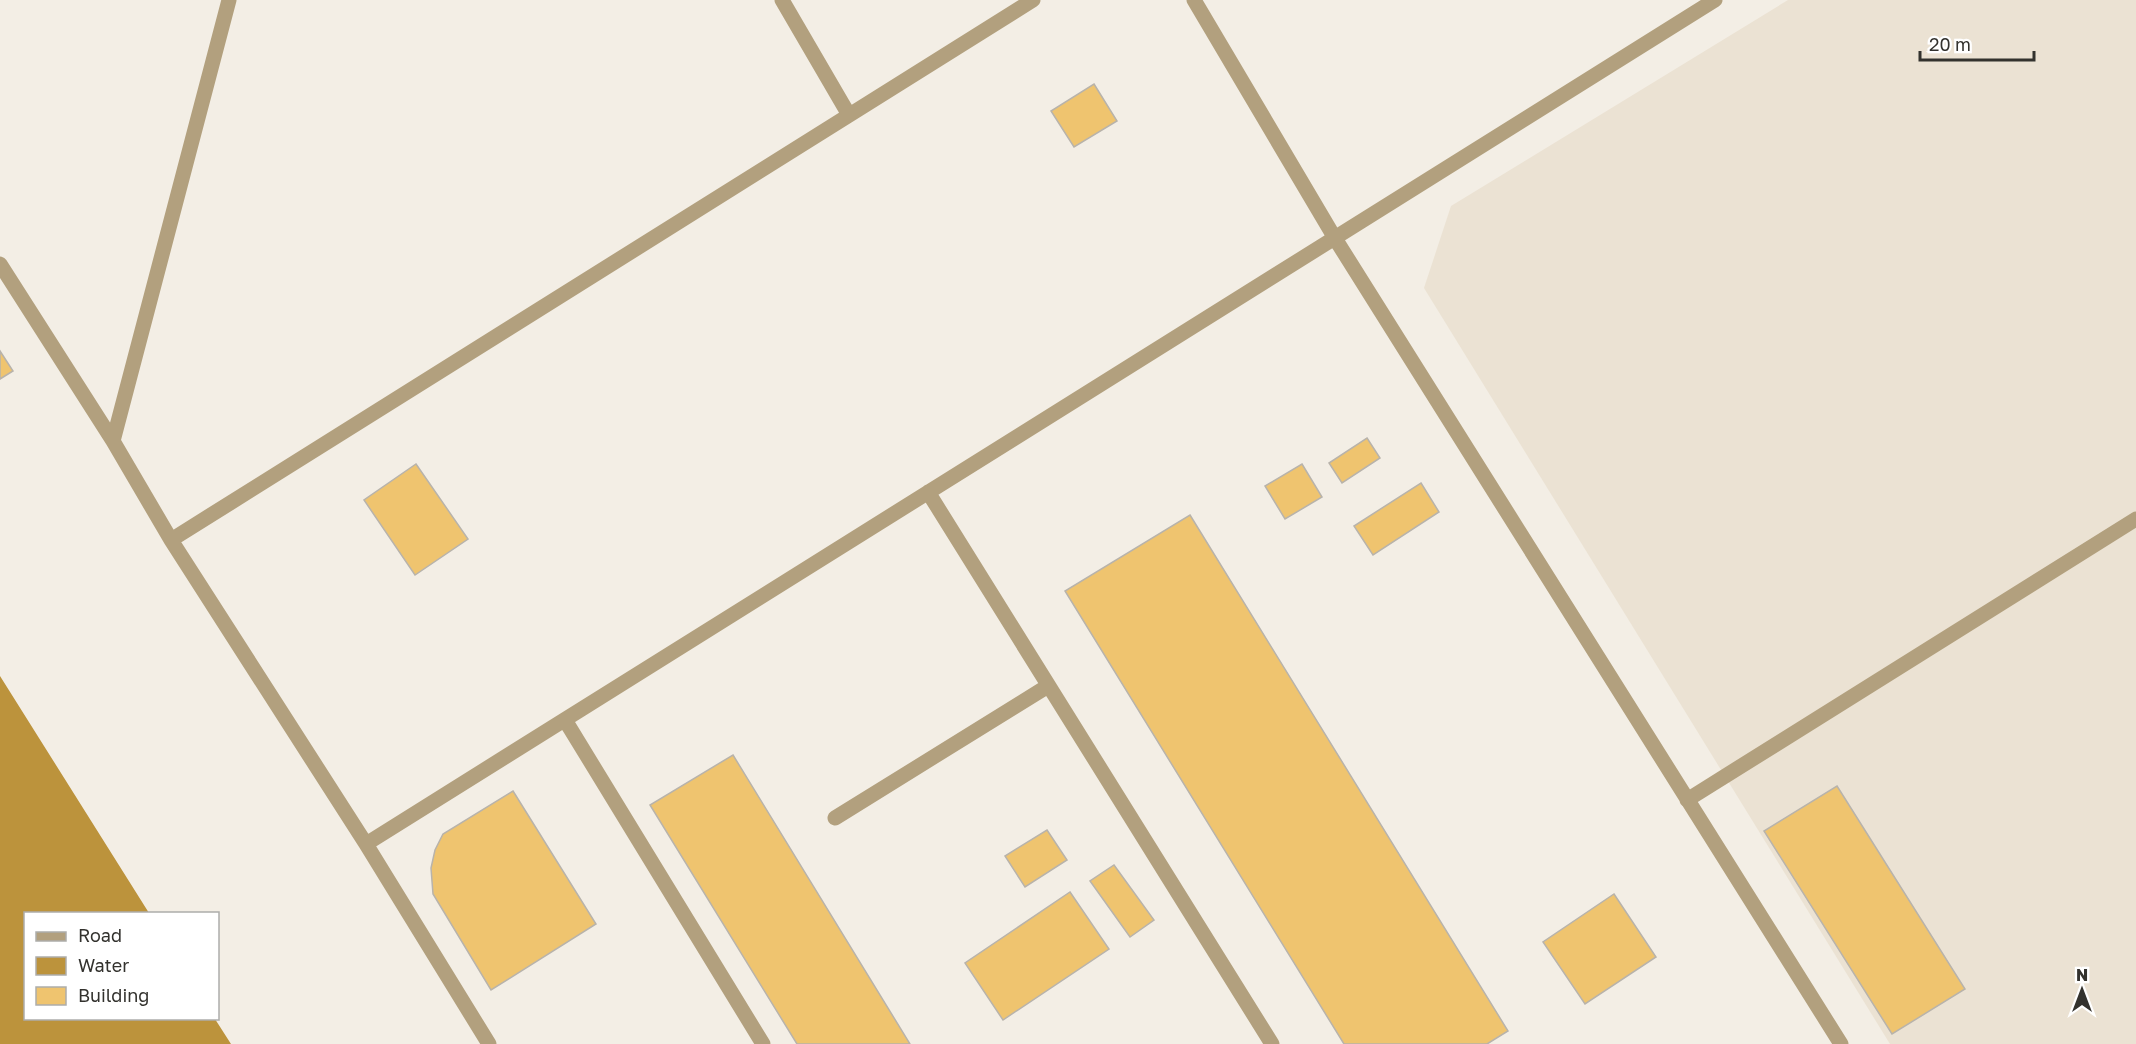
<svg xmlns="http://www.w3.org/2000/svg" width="2136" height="1044" font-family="'Golos Text',sans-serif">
<rect width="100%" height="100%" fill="#f3eee5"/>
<path fill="#ebe2d3" d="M1788,0H2136V1044H1890L1424,288L1451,206Z"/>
<path fill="#bc933c" d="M0,676L149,913L26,914V1018L215,1019L231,1044H0Z"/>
<path fill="#efc46f" stroke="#b8b3ab" stroke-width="1.5" d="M1094,84L1117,121L1074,147L1051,111Z
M0,351L13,371L0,379Z
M1367,438L1380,458L1342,483L1329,463Z
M416,464L468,539L415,575L364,500Z
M1302,464L1322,497L1285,519L1265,486Z
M1421,483L1439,512L1373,555L1354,526Z
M1190,515L1508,1031L1487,1044H1344L1065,591Z
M733,755L910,1044H797L650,805Z
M1837,786L1965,989L1892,1034L1764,831Z
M513,791L596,924L491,990L433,894L431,868L435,850L443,834Z
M1047,830L1067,860L1025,887L1005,856Z
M1114,865L1154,920L1130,937L1090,881Z
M1070,892L1109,949L1003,1020L965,963Z
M1614,894L1656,957L1585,1004L1543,942Z"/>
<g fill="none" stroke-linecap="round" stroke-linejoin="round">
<path stroke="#b2a07e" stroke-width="15" d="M782,0L849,115
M1194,0L1336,240L1841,1044
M0,264L113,441L171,540L366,844L489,1044
M113,441L229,0
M928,492L1272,1044
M171,540L1033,0
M565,720L763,1044
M1687,800L2136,519
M835,818L1048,686
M366,844C816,562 1267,283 1715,0"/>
</g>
<rect x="24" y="912" width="195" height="108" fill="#ffffff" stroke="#adadab" stroke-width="1.5"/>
<rect x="36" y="932" width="30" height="9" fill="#b2a07e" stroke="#adadab" stroke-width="1.5"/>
<text x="78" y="942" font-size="18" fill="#33322e">Road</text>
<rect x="36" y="957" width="30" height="18" fill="#bc933c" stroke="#adadab" stroke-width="1.5"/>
<text x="78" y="972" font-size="18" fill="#33322e">Water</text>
<rect x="36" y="987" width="30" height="18" fill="#efc46f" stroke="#adadab" stroke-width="1.5"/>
<text x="78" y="1002" font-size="18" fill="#33322e">Building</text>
<g transform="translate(2082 990)" stroke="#ffffff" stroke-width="4.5" paint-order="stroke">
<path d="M0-4.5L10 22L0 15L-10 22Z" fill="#33322e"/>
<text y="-9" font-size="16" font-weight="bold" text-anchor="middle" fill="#33322e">N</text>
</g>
<path d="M1920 51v9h114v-9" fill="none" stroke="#33322e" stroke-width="3"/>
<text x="1929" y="51" font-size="18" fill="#33322e" stroke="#ffffff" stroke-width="4.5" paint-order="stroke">20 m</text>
</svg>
